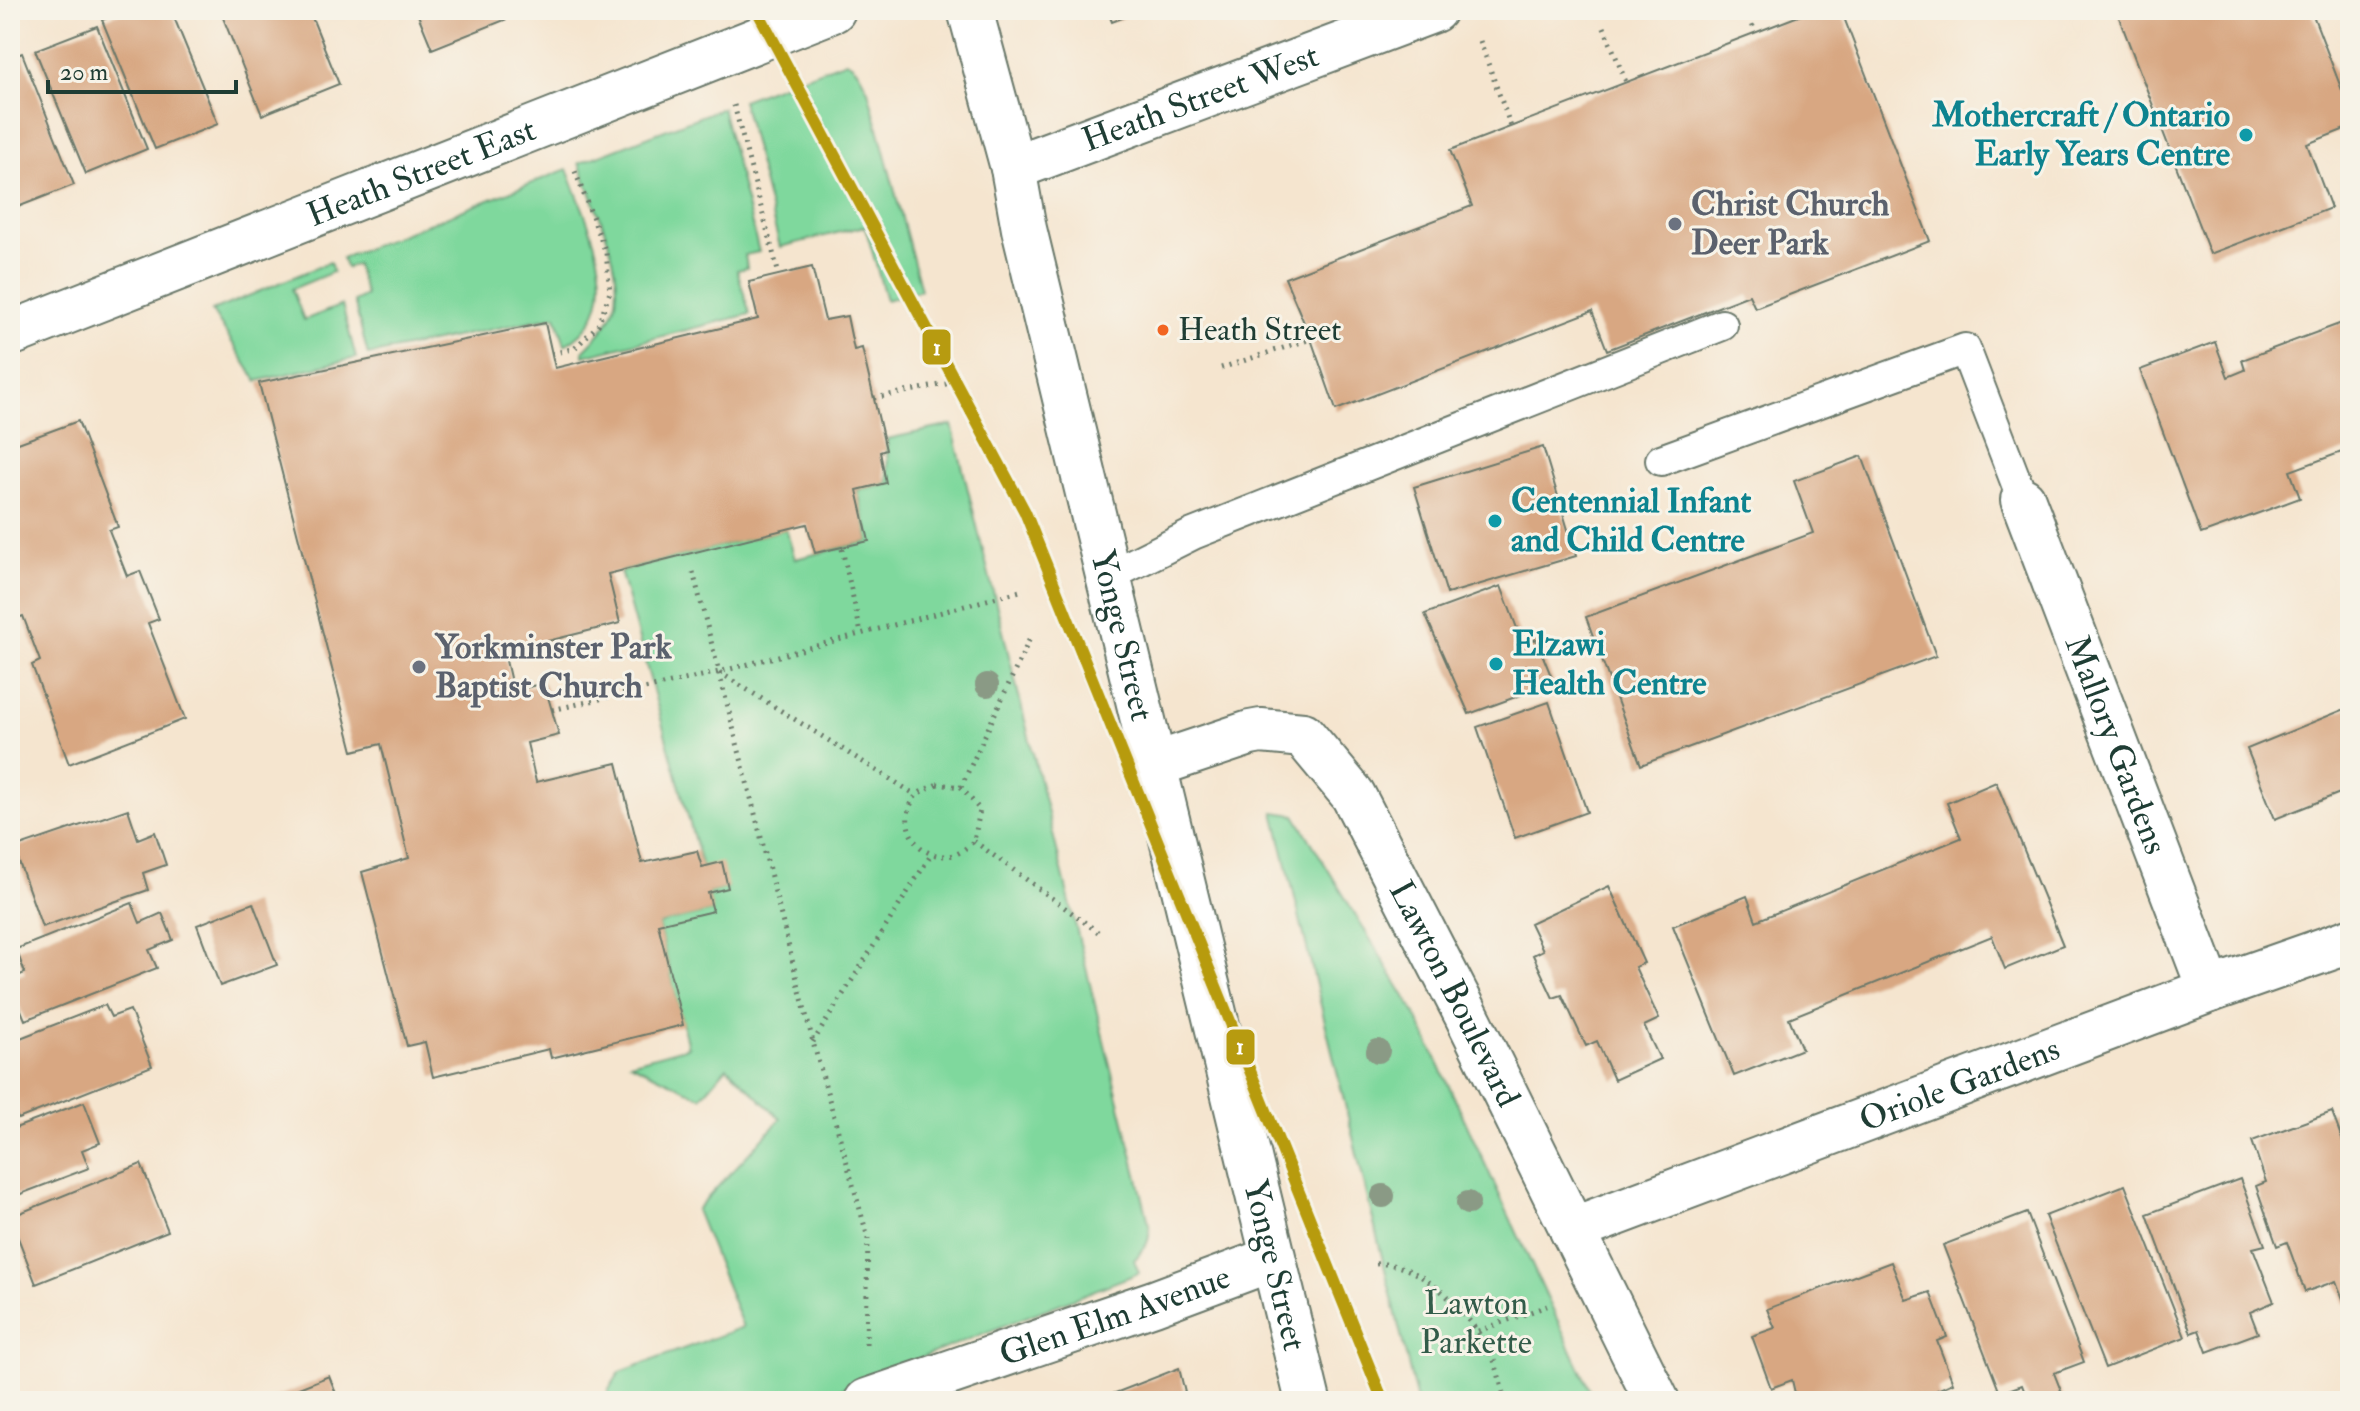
<svg xmlns="http://www.w3.org/2000/svg" width="2360" height="1411" font-family="'IM FELL Double Pica',serif">
<rect width="100%" height="100%" fill="#f7f3e8"/>
<filter id="ink" filterUnits="userSpaceOnUse"><feTurbulence type="fractalNoise" baseFrequency=".0125" numOctaves="2"/><feDisplacementMap in="SourceGraphic" scale="16" xChannelSelector="R" yChannelSelector="G"/><feConvolveMatrix kernelMatrix="1 2 1 2 8 2 1 2 1" color-interpolation-filters="sRGB"/></filter>
<filter id="wash" filterUnits="userSpaceOnUse"><feTurbulence type="fractalNoise" baseFrequency=".006" numOctaves="4" result="noise"/><feDisplacementMap in="SourceGraphic" scale="32" xChannelSelector="R" yChannelSelector="G"/><feGaussianBlur stdDeviation="1.8" result="paint"/><feColorMatrix in="noise" values="0 0 0 0 0 0 0 0 0 0 0 0 0 0 0 0 0 1.4 0 .05"/><feComposite in="paint" operator="in"/></filter>
<g filter="url(#wash)">
<rect width="100%" height="100%" fill="#f5e5cf"/>
<path fill="#7fd89d" stroke="#4f8a68" stroke-width="2" d="M846,61C858,66 862,79 868,90L921,290L886,300L865,226L780,247L742,100Z
M722,108L759,252L745,255L747,268L737,270L750,314L584,356L583,351C596,338 610,324 615,306C625,265 593,202 579,163Z
M567,169C587,223 633,306 565,345L556,316L368,355L354,301L366,295L356,264L346,268L342,258Z
M330,262L333,272L292,289L304,320L342,305L356,358L257,381L212,311Z
M952,425L1149,1223C1151,1241 1146,1248 1134,1260L1139,1273L810,1401H609L608,1391L620,1372L743,1327L696,1210L781,1119L727,1067L701,1097L630,1063L688,1047L658,924L712,911L708,893L727,888L702,867L620,571L786,529L795,559L869,541L858,490L888,483L887,439Z
M1274,812L1295,815L1416,1015L1595,1401H1417Z"/>
<g id="blocks">
<path fill="#d8a782" d="M127,10H171L218,124L155,149L102,20Z
M220,10H309L339,84L262,115Z
M416,10H515L517,15L432,49Z
M1107,10H1143L1112,22Z
M1814,10H1841L1930,241L1755,308L1749,295L1607,350L1592,311L1336,410L1311,339L1285,278L1472,206L1450,150Z
M2122,10H2311L2350,111V127L2307,144L2331,208L2210,254L2117,12Z
M97,26L147,149L86,174L35,50Z
M22,53L74,185L10,210V58Z
M812,267L825,320L847,316L854,350L862,348L886,450L880,452L886,483L857,490L869,541L815,553L807,524L608,574L620,623L504,652L513,691L544,683L559,735L527,743L536,782L617,763L642,863L697,851L702,867L722,862L728,888L708,893L713,911L658,924L683,1025L551,1058L549,1049L433,1077L425,1042L407,1046L362,872L409,858L381,744L353,751L259,383L545,323L555,368L758,319L749,282Z
M2350,320V449L2290,471L2300,498L2201,534L2140,370L2215,342L2228,377L2245,370L2242,360Z
M78,421L118,527L109,530L127,576L140,571L159,619L148,623L185,719L69,764L32,665L40,661L23,616L12,620L10,615V446Z
M1543,447L1576,556L1447,594L1414,487Z
M1862,456L1936,656L1641,765L1586,617L1813,533L1794,481Z
M1501,586L1523,644L1536,639L1554,683L1469,714L1425,614Z
M1549,702L1587,812L1515,838L1477,727Z
M2350,707V789L2275,819L2247,749Z
M1996,782L2063,945L2005,969L1992,936L1789,1018L1802,1049L1734,1076L1673,926L1747,896L1756,921L1961,838L1947,803Z
M128,809L138,839L155,832L166,865L143,873L148,890L42,927L14,848Z
M1609,886L1644,963L1635,967L1659,1019L1644,1026L1660,1059L1614,1080L1597,1041L1586,1046L1562,995L1553,998L1533,955L1543,950L1530,923Z
M132,903L140,923L162,913L173,940L149,950L157,968L25,1020L10,983V979L25,973L16,949Z
M253,903L277,965L220,986L197,925Z
M105,1005L111,1017L130,1010L152,1066L18,1119L10,1099V1042Z
M84,1102L100,1143L82,1150L89,1168L10,1198V1130Z
M2332,1112L2350,1161V1302L2345,1304L2336,1281L2305,1292L2287,1242L2277,1246L2256,1186L2266,1182L2252,1141Z
M141,1164L168,1231L36,1284L10,1217Z
M2240,1179L2265,1245L2253,1248L2274,1302L2250,1312L2258,1333L2207,1352L2199,1330L2191,1333L2147,1214Z
M2125,1185L2185,1337L2105,1368L2045,1216Z
M2027,1213L2084,1362L2054,1373L2065,1401H2028L2022,1385L2000,1393L1943,1245Z
M1891,1262L1906,1300L1930,1292L1947,1337L1937,1341L1953,1383L1937,1390L1941,1401H1791L1795,1393L1792,1380L1771,1388L1752,1336L1775,1328L1767,1309Z
M1179,1368L1187,1401H1095Z
M329,1376L339,1401H266Z"/>
</g>
</g>
<g filter="url(#ink)">
<use href="#blocks" fill-opacity="0" stroke="#6a786a" stroke-width="2"/>
<g fill="none" stroke-linecap="round" stroke-linejoin="round">
<defs>
<path id="lane" d="M1661,460L1965,349L2023,500
M1109,576L1193,534L1722,325"/>
<g id="street">
<path id="s1" d="M1013,168L1434,10"/>
<path id="s2" d="M10,334L833,10"/>
<path id="s3" d="M2023,500L2210,990"/>
<path id="s4" d="M1154,765L1250,733L1261,731L1303,735L1353,795L1466,1014L1657,1401"/>
<path id="s5" d="M1572,1230L2210,990L2350,941"/>
<path id="s6" d="M867,1401L1154,1303L1272,1259"/>
</g>
<g id="primary">
<path id="s7" d="M970,10L1013,168L1024,229L1308,1401"/>
</g>
</defs>
<use href="#lane" stroke="#6a786a" stroke-width="34"/>
<use href="#street" stroke="#6a786a" stroke-width="48"/>
<use href="#primary" stroke="#6a786a" stroke-width="48"/>
<path stroke="#6a786a" stroke-width="5" stroke-dasharray="2 6" stroke-linecap="butt" d="M1747,10L1755,32
M1604,27L1626,82
M1480,41L1511,127
M734,105L779,275
M552,354L575,348L598,325L610,292L606,253L575,171
M1221,368L1311,339
M874,398L966,380
M842,549L861,633
M693,572L719,672L916,795
M552,710L719,672
M937,784L961,787L980,810L974,841C968,846 960,854 953,855C919,862 895,826 915,797C919,791 930,788 937,784Z
M961,787L1031,636
M974,841L1098,932
M813,1042L931,855
M1376,1264C1423,1260 1475,1319 1493,1358C1499,1372 1501,1387 1505,1401
M1478,1331L1547,1306
M866,1344L868,1238L813,1042L719,672L1020,591"/>
<use href="#lane" stroke="#fff" stroke-width="30"/>
<use href="#street" stroke="#fff" stroke-width="44"/>
<use href="#primary" stroke="#fff" stroke-width="44"/>
<defs>
<path id="metro-1" d="M757,10L1025,512L1383,1401"/>
</defs>
<use href="#metro-1" stroke="#f7f3e8" stroke-width="18"/>
<use href="#metro-1" stroke="#b79b10" stroke-width="12"/>
</g>
<g fill="#8a9a85">
<circle cx="987" cy="685" r="12"/>
<circle cx="1378" cy="1051" r="12"/>
<circle cx="1383" cy="1196" r="12"/>
<circle cx="1468" cy="1203" r="12"/>
</g>
</g>
<g fill="#0f9aa8" stroke="#f7f3e8" stroke-width="3">
<circle cx="2246" cy="135" r="8"/>
<circle cx="1495" cy="521" r="8"/>
<circle cx="1496" cy="664" r="8"/>
</g>
<g fill="#6b7280" stroke="#f7f3e8" stroke-width="3">
<circle cx="1675" cy="224" r="8"/>
<circle cx="419" cy="667" r="8"/>
</g>
<circle fill="#f26522" stroke="#f7f3e8" stroke-width="3" cx="1163" cy="330" r="7"/>
<g text-anchor="middle" dominant-baseline="central" stroke-width="6" stroke-linejoin="round" paint-order="stroke">
<g font-size="32" fill="#1f3d34" stroke="#f7f3e8" text-anchor="start">
<text x="1178" y="330">Heath Street</text>
</g>
<g font-size="34" fill="#1f3d34" stroke="#f7f3e8">
<text stroke="none"><textPath href="#s1" startOffset="200">Heath Street West</textPath></text>
<text stroke="none"><textPath href="#s2" startOffset="442">Heath Street East</textPath></text>
<text stroke="none"><textPath href="#s7" startOffset="644">Yonge Street</textPath></text>
<text stroke="none"><textPath href="#s3" startOffset="262">Mallory Gardens</textPath></text>
<text stroke="none"><textPath href="#s4" startOffset="456">Lawton Boulevard</textPath></text>
<text stroke="none"><textPath href="#s5" startOffset="414">Oriole Gardens</textPath></text>
<text stroke="none"><textPath href="#s7" startOffset="1292">Yonge Street</textPath></text>
<text stroke="none"><textPath href="#s6" startOffset="262">Glen Elm Avenue</textPath></text>
</g>
<g font-size="34" font-weight="bold" fill="#0d838f" stroke="#f7f3e8" text-anchor="start">
<text x="2230" y="115" text-anchor="end">Mothercraft / Ontario<tspan x="2230" dy="39">Early Years Centre</tspan></text>
<text x="1511" y="501">Centennial Infant<tspan x="1511" dy="39">and Child Centre</tspan></text>
<text x="1512" y="644">Elzawi<tspan x="1512" dy="39">Health Centre</tspan></text>
</g>
<g font-size="34" font-weight="bold" fill="#5b616d" stroke="#f7f3e8" text-anchor="start">
<text x="1691" y="204">Christ Church<tspan x="1691" dy="39">Deer Park</tspan></text>
<text x="435" y="647">Yorkminster Park<tspan x="435" dy="39">Baptist Church</tspan></text>
</g>
<g font-size="34" fill="#325c49" stroke="#f7f3e8">
<text x="1476" y="1303">Lawton<tspan x="1476" dy="39">Parkette</tspan></text>
</g>
</g>
<g stroke="#f7f3e8" stroke-width="3">
<rect x="921" y="328" width="31" height="38" rx="8" fill="#b79b10"/>
<rect x="1225" y="1028" width="31" height="38" rx="8" fill="#b79b10"/>
</g>
<g font-size="22" text-anchor="middle" font-weight="bold" fill="#fff">
<text x="937" y="355">1</text>
<text x="1240" y="1054">1</text>
</g>
<rect width="2360" height="1411" fill="none" stroke="#f7f3e8" stroke-width="40"/>
<path d="M48 80v12h188v-12" fill="none" stroke="#1f3d34" stroke-width="4"/>
<text x="60" y="80" font-size="24" fill="#1f3d34" stroke="#f7f3e8" stroke-width="6" paint-order="stroke">20 m</text>
</svg>
